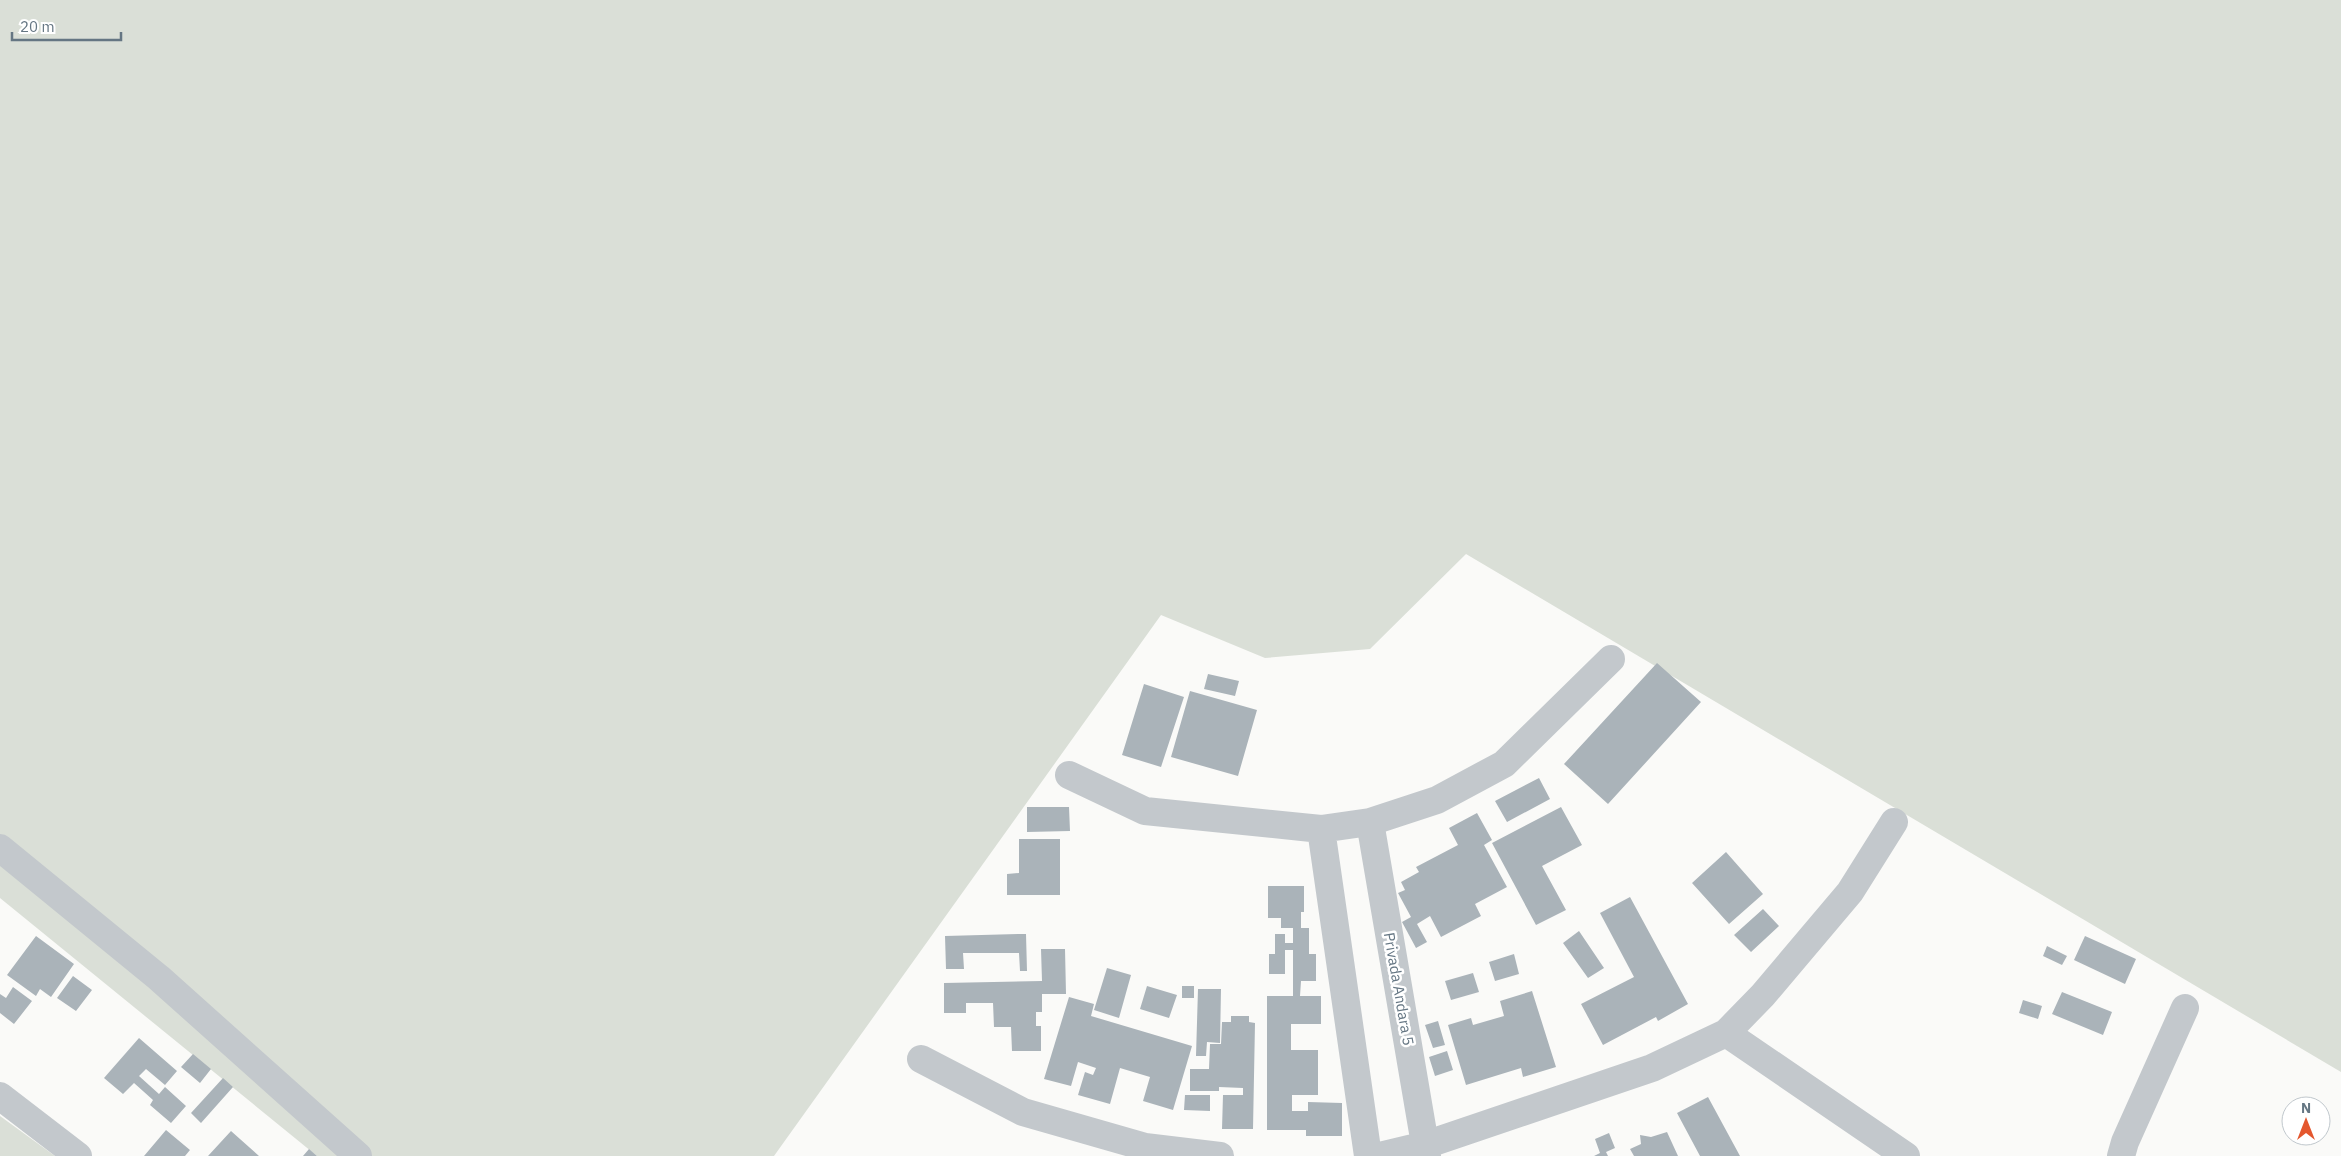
<svg xmlns="http://www.w3.org/2000/svg" width="2341" height="1156" font-family="'IBM Plex Sans',sans-serif">
<rect width="100%" height="100%" fill="#fafaf8"/>
<path fill="#dadfd7" d="M0,0H2341V1072L1466,554L1370,649L1265,658L1161,615L774,1156H317L0,898Z
M0,1116L55,1156H0Z"/>
<path fill="#aab3b9" d="M1657,663L1701,702L1608,804L1564,764Z
M1208,674L1239,681L1235,696L1204,689Z
M1144,684L1184,697L1161,767L1122,755Z
M1190,691L1257,710L1238,776L1171,757Z
M1539,778L1550,799L1507,822L1495,801Z
M1027,807H1069L1070,831L1027,832Z
M1561,807L1582,845L1542,866L1566,910L1536,925L1492,843Z
M1477,813L1492,840L1484,845L1507,887L1475,904L1481,916L1441,937L1430,916L1417,924L1427,942L1416,948L1402,922L1411,917L1398,893L1405,890L1401,882L1419,872L1416,867L1458,845L1449,828Z
M1019,839H1060V895H1007V874L1019,873Z
M1726,852L1763,894L1729,924L1692,883Z
M1268,886H1304V912H1301V928H1309V954H1316V981H1301L1300,996H1321V1024H1291V1050H1318V1095H1292V1111H1308V1102L1342,1103V1136H1306V1130H1267V996H1293V950H1285V974H1269V954H1275V934H1285V943H1293V928H1281V918H1268Z
M1630,897L1688,1004L1658,1021L1656,1017L1603,1045L1581,1004L1634,977L1600,913Z
M1763,909L1779,926L1751,952L1734,935Z
M1579,931L1604,968L1588,978L1563,943Z
M1019,934H1026L1027,971H1020L1019,953H963L964,969H946L945,936Z
M36,936L74,964L51,997L40,989L36,996L7,975Z
M2085,936L2136,959L2125,984L2074,960Z
M2047,946L2067,956L2062,965L2043,956Z
M1041,949H1065L1066,994H1042V1012H1036V1026H1041V1051H1012L1011,1027H994L993,1003H966V1013H944V983L1042,981Z
M1514,954L1519,974L1495,981L1489,962Z
M1107,968L1131,975L1119,1018L1094,1010Z
M1473,973L1479,992L1451,1000L1445,981Z
M73,976L92,990L76,1011L57,998Z
M1147,986L1177,995L1169,1018L1140,1009Z
M1182,986H1194V998H1182Z
M13,987L32,1001L14,1024L0,1013V994L6,998Z
M1198,989H1221L1220,1043L1207,1042L1206,1056H1196Z
M1532,991L1556,1067L1523,1077L1521,1068L1466,1085L1448,1025L1471,1018L1473,1025L1504,1016L1500,1001Z
M2062,992L2112,1012L2103,1035L2052,1014Z
M1069,997L1094,1004L1091,1016L1192,1046L1173,1110L1143,1101L1150,1077L1120,1068L1110,1104L1078,1095L1085,1072L1093,1075L1096,1068L1078,1062L1071,1086L1044,1079Z
M2023,1000L2042,1006L2038,1019L2019,1013Z
M1231,1016H1249V1022L1255,1023L1253,1129H1222L1223,1095H1243V1088L1219,1087V1091H1190V1069H1209L1210,1044H1221L1222,1022H1231Z
M1438,1021L1445,1045L1433,1048L1425,1025Z
M139,1038L177,1071L165,1085L146,1069L139,1076L159,1094L165,1087L186,1106L171,1123L150,1105L153,1100L134,1083L123,1094L104,1078Z
M1447,1051L1453,1070L1435,1076L1429,1057Z
M193,1054L211,1069L200,1083L181,1067Z
M223,1078L233,1087L201,1123L191,1113Z
M1185,1095H1210V1111L1184,1110Z
M1708,1097L1740,1156H1700L1677,1113Z
M166,1130L190,1150L185,1156H144Z
M231,1131L259,1156H208Z
M1667,1132L1678,1156H1634L1630,1149L1641,1144L1640,1135L1651,1137Z
M1609,1133L1615,1148L1606,1152L1608,1156H1594L1600,1153L1595,1139Z
M309,1149L317,1156H303Z"/>
<g fill="none" stroke-linecap="round" stroke-linejoin="round">
<path stroke="#c3c8cc" stroke-width="28" d="M1069,775L1145,811L1321,829L1370,822L1437,800L1504,764L1611,659
M1370,822L1427,1156
M1321,829L1368,1156
M0,848L159,978L358,1156
M1726,1033L1906,1156
M921,1059L1023,1112L1145,1147L1220,1156
M0,1096L78,1156
M1379,1156L1425,1145L1652,1068L1726,1033L1763,995L1850,892L1894,822
M2121,1156L2125,1142L2185,1008"/>
</g>
<g text-anchor="middle" dominant-baseline="central" stroke-width="5" stroke-linejoin="round" paint-order="stroke">
<g font-size="15" fill="#657683" stroke="#fff">
<text transform="translate(1399 989) rotate(80)">Privada Andara 5</text>
</g>
</g>
<g transform="translate(2306 1121)"><circle r="24" fill="#ffffff" stroke="#c1c8cd"/>
<path d="M0-4L9 19L0 12L-9 19Z" fill="#e4572e"/>
<text y="-8" font-size="14" font-weight="bold" text-anchor="middle" fill="#657683">N</text>
</g>
<path d="M12 32v8h109v-8" fill="none" stroke="#657683" stroke-width="2.5"/>
<text x="20" y="32" font-size="15" fill="#657683" stroke="#ffffff" stroke-width="4" paint-order="stroke">20 m</text>
</svg>
